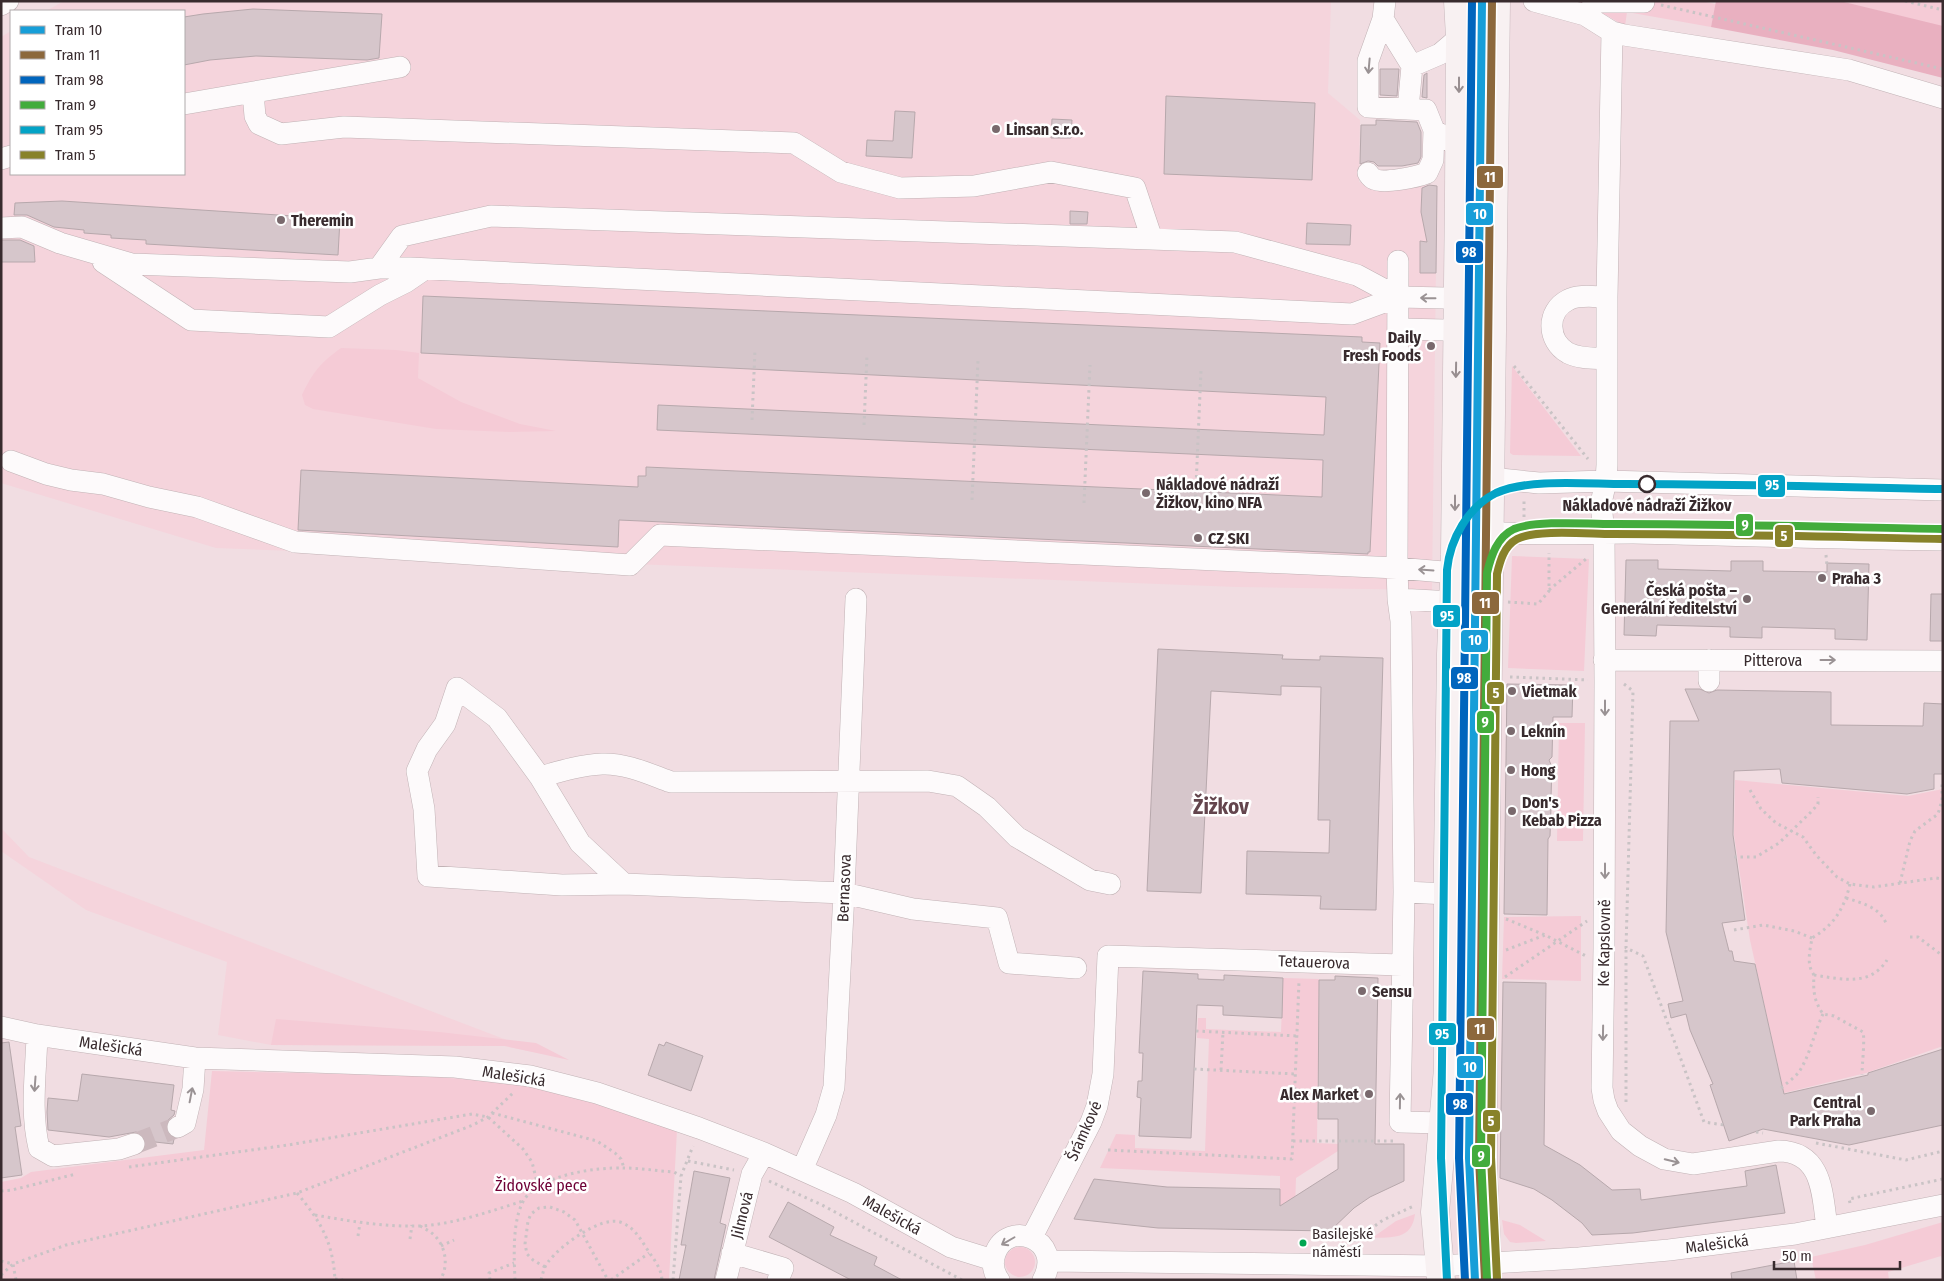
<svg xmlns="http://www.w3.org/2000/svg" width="1944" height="1281" font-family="'Fira Sans Condensed',sans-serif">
<rect width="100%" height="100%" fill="#f1dde2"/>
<path fill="#f5d4dc" d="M64,1H1331L1328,93L1360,120L1359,182L1437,186L1432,590L1237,587L216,548L1,483V37L11,31V174H184V11H46Z
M1,828L29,857L543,1054L505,1046L271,1045L218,1035L227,962L86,910L1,851Z"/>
<path fill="#f5cbd6" d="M1561,1H1701L1716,4L1711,27L1627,12L1625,26L1606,15Z
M1839,1H1943V27Z
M341,348L396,350L419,353L418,378L461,402L520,424L556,431L509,432L436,429L313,409L305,405L302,395C313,372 320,363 341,348Z
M1512,366L1581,456L1513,455L1510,453Z
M1512,556L1589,559L1584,671L1508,668Z
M1559,723H1585L1583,841H1557Z
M1735,780L1908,796L1943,789V1046L1866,1073L1784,1093L1750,940L1734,835Z
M1581,916V981L1502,979L1504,917Z
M1283,978L1319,979L1317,1143L1338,1144V1151L1296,1178L1295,1208L1280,1207V1176L1100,1168L1116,1134L1135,1135V1148L1205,1151L1209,1039L1197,1038L1198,1018H1206V1029L1281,1032Z
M276,1019L439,1032L536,1043L569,1060L505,1046L271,1045Z
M212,1071L426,1076L523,1084L564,1093L677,1130L669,1280H1V1182L21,1178L31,1172L204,1150Z
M1415,1214C1412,1240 1392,1237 1372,1238L1396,1221Z
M1502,1220L1520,1225L1546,1241L1516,1243L1510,1242L1504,1234Z
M1943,1222V1261L1941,1256L1888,1272L1889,1280H1816L1811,1257L1865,1245Z
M1005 1262a15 15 0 1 1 30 0a15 15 0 1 1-30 0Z"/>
<path fill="#e9b0c0" d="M1716,1H1840L1943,26V78L1833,50L1711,27Z"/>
<path fill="#d6c6cb" stroke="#b7a8ac" d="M253,9L382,14L379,58L367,60L256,56L210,60L184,65V17L203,14Z
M1380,69H1399L1397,96L1380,95Z
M1427,73V98L1422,97L1424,75Z
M1166,96L1315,103L1312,180L1164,174Z
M895,111L915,112L912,158L866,156L867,140L893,141Z
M1052,119L1072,120L1071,138H1051Z
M1376,120L1417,122L1421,132V157L1418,163L1402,166H1378L1374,162L1368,161L1360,164L1361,125H1376Z
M1429,185L1437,186L1436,273H1420V241L1427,242L1421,212L1422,188Z
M62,201L340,219L338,255L146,244V240L111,238V235L84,233V230L54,227L27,215H14L15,203Z
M1070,211L1088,212L1087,224H1070Z
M1307,223L1351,225L1350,245L1306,244Z
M1,240H20L34,246L35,262H1Z
M423,296L1362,337V342L1380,343L1370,552H1368V554L619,520L618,547L298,530L301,470L638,487V476H646V467L1322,497L1323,460L657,430L658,405L1324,435L1326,397L421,353Z
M1626,560H1658V569L1731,571V561H1763V571L1827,572V563L1869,564L1867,640L1835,639V629L1762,627V638L1730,637V627L1657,625L1656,636L1624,635Z
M1931,594H1943V641H1930Z
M1158,649L1283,655L1282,659L1320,660V656L1383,658L1376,910L1320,909L1321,896L1246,894L1247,851L1329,853L1330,820H1318L1321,687L1281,686V695L1211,691L1201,893L1147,891Z
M1507,684L1573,685L1572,717H1553L1552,757L1549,760L1552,767L1551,797L1549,800L1551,807L1550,836L1548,839L1547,915L1504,914Z
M1685,689H1700L1709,693L1717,690L1831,692V725L1923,726L1924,703L1943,704V774H1934V789L1907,794L1782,783L1780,769L1734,771L1733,835L1745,920L1722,923L1729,951H1732L1734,961L1755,964L1784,1094L1868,1075V1073L1943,1049V1125L1849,1145L1763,1129L1729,1141L1710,1085L1713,1084L1690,1030L1686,1014L1671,1018L1668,1004L1683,1001L1666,932L1670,721H1699Z
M1143,971L1198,974V979L1224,980V975L1283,978L1282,1018L1223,1015V1006L1197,1005L1191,1138L1139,1136L1141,1098L1137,1097L1138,1081H1142L1143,1053H1139Z
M1335,976L1378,978L1375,1144H1404V1181L1370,1197L1354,1208L1330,1231L1158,1228L1074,1219L1094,1179L1167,1187L1280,1189V1206L1338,1169V1119H1318L1319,980H1335Z
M1503,982L1546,983L1544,1145L1580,1165L1612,1190L1640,1189L1641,1200L1747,1186L1745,1171L1776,1165L1785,1213L1633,1233L1592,1235L1582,1223L1552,1200L1534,1189L1500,1178Z
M9,1042L21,1126L15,1127L22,1175L1,1178V1043Z
M666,1042L703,1056L691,1091L648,1075L659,1044L664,1046Z
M82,1074L174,1085L171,1110L175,1111L174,1115L168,1120L166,1126L167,1134L174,1139L173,1144L146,1141L143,1135L136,1132L109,1137L48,1130L47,1112L48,1098L78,1101Z
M694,1171L730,1178L720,1223L726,1225L714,1280H679L686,1245H681Z
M788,1202L834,1227L830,1235L877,1257L874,1265L902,1280H851L769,1237Z
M1794,1261L1797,1280H1732L1731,1273Z"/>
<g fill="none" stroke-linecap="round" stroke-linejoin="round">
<path stroke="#ccb9be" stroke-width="21" stroke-dasharray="21 11" stroke-linecap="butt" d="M134,1144L178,1127"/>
<defs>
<path id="minor" d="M1385,1L1383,19L1368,61V107L1426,110L1434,130L1459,147
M1534,1L1585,15L1612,32L1624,35L1849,70L1943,98
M1,5L8,1
M1585,15L1597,2H1644
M1383,19L1412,66L1408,109
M1612,32L1607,297V465L1606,481L1601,503L1604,534L1605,681L1604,948L1602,1088L1604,1100L1608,1111L1621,1131L1640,1146L1664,1159L1693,1164L1779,1151C1823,1152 1822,1194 1827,1227
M1412,66L1440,54L1460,37
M253,93L255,116L259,124L281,134L344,127L794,143L841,172L900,188L974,186L1051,172L1135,188L1152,239
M184,104L400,67
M1,159L11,156
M1368,173C1370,176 1371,178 1374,179C1383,184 1417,177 1427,173L1433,160L1434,130
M1,228L22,227L60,243L132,264L350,272L379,268H410L1352,314L1398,297L1493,299
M1398,261L1397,568L1398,599L1401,621L1404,892L1400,1122L1444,1123
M103,262L191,320L329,327L380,295L406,282L425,269
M379,268L402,236L491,216L1235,242L1357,275L1398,297
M1399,329L1492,331
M1607,359C1595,358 1580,359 1568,353C1547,341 1546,311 1568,300C1579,294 1595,297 1607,297
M11,461L46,474L71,480L103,484L149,497L197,507L295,542L630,565L660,535L1397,568L1455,573
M1455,477L1490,478L1539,483L1606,481L1943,490
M1455,530C1514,536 1573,533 1633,533C1736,535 1839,539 1943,540
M1398,599L1453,602
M1604,660L1943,661
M1709,681V660
M540,777L580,843L624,884
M1404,892L1449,894
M1076,968L1009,963L997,918L913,909L844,893L624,884L562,885L428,876L424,809L417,771L427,749L445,724L457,688L497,718L540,777C561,771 581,765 602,764C626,763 649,774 671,782L928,781L957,786L987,807L1017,837L1090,880L1110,884
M1,1027L37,1035L195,1058L455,1067L530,1076L597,1093L699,1128L764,1153L853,1193L951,1247L993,1260
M37,1035C36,1073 30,1111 39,1148L53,1156L119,1149L134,1144
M178,1127L185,1123L193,1089L195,1058
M802,1170L826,1115L834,1087L844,893L856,599
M1032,1237L1091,1122L1097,1106L1103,1074L1108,956L1402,965
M732,1253L783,1268L778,1280
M1049,1261L1439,1266L1579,1258L1669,1250L1795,1234L1943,1205
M726,1280L752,1174L764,1153
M999,1280C993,1272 992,1263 995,1254C1007,1218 1065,1239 1043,1280"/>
<path id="major" d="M1441,1280L1435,1212L1448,1069V861L1451,654L1455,555L1459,193L1460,37L1458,1
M1488,1280L1483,1169V1072L1496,1"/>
</defs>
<use href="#minor" stroke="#c1b2b5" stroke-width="22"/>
<use href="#major" stroke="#c8b7bc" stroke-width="29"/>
<path stroke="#c9c3c5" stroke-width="3" stroke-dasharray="2.5 4" stroke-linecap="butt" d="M1905,1L1943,10
M1661,5L1943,69
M1514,366L1588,459
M752,420L755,350
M864,425L867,355
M972,500L978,360
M1084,503L1090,365
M1195,510L1201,370
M1524,517V500
M1826,555L1827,566
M1549,590L1586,559
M1508,602L1538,604L1549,591V553
M1510,677L1588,680
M1624,684L1633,691L1626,948L1643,956L1704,1122L1724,1125
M1750,790L1761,809L1776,823L1803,837L1816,855L1837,877L1850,884L1874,887L1936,878L1943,879
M1734,857H1756L1779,843L1812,811L1818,804V797
M1900,883L1910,841L1915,831L1938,814L1942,800V781
M1850,884C1844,909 1834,925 1812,938C1810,951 1806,964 1814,975C1813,991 1814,1001 1823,1014L1834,1016L1863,1032C1865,1040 1862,1065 1862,1075
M1846,898C1862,903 1879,907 1886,923
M1506,919L1545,935L1586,956
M1734,930L1763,925L1794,931L1812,938
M1910,937H1918L1943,956
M1506,950L1545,935
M1814,975C1841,979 1870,987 1887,960
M1505,977L1587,921
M1196,1031L1297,1036
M1194,1069L1295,1074
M1221,1070L1223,1032
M1781,1088C1787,1083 1794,1078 1799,1072C1810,1055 1814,1033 1823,1014
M1626,1102V948
M492,1113L597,1141L615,1153L621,1159L624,1168
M1756,1132L1763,1133
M1293,1141H1394
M1816,1143L1906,1160L1943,1151
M1108,1150L1292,1159L1299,981
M688,1161L734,1170
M129,1167L288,1145L472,1114L488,1117L523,1149L532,1162L538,1186
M769,1181L822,1205L962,1280
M1,1191L12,1190L76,1174
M297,1193C321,1222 333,1242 335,1280
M1850,1203L1849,1199L1943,1179
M315,1215C349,1221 384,1227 418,1226C452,1225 491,1211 523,1201
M420,1226C425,1229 430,1231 434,1235C446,1246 449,1267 440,1280
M358,1236L360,1223
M410,1239L412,1225
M1354,1241L1383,1220L1414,1206
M441,1246L454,1240
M1,1261L13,1264L16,1280
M545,1267L533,1260L527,1254L525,1244L528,1221L531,1214L539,1208L550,1207L564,1212L575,1220L608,1280
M1,1275L13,1264L66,1245L297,1193L473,1125L488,1117L514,1092
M335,1279L343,1280
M490,1280L489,1273L514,1263
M515,1280C514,1257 512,1220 524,1200C539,1175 596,1167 624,1168C640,1168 657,1171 674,1172L681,1176
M541,1280C543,1273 544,1267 548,1262C560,1246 600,1216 620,1222C634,1227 640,1238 647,1249C654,1260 661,1267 662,1280
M611,1280L649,1253
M673,1280L681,1176L693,1146"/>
<use href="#minor" stroke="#fdfafb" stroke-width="21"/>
<use href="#major" stroke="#f8f1f2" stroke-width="28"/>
<defs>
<path id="tram-1" d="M1475,1280L1469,1158L1482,1"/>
<path id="tram-2" d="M1485,1280L1479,1158L1492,1"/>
<path id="tram-3" d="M1465,1280L1459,1158L1472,1"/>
<path id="tram-4" d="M1487,1279L1481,1158L1487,573C1491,556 1497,537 1514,529C1535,520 1591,524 1616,524C1725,524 1834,527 1943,529"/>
<path id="tram-5" d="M1447,1280L1441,1158L1447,570C1450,539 1468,507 1496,493C1530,478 1587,484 1624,484C1730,484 1837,487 1943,489"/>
<path id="tram-6" d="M1497,1279L1491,1157L1497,574C1500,561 1504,546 1517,539C1536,529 1589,534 1612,534C1722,534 1832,537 1942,539"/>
</defs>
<use href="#tram-1" stroke="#fff" stroke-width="11"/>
<use href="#tram-2" stroke="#fff" stroke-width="11"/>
<use href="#tram-3" stroke="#fff" stroke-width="11"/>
<use href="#tram-4" stroke="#fff" stroke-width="11"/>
<use href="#tram-5" stroke="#fff" stroke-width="11"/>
<use href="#tram-6" stroke="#fff" stroke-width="11"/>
<use href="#tram-1" stroke="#179ed8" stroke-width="8"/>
<use href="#tram-2" stroke="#8c683c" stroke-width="8"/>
<use href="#tram-3" stroke="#0065bd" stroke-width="8"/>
<use href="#tram-4" stroke="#43ac3c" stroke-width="8"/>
<use href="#tram-5" stroke="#03a3c6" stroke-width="8"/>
<use href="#tram-6" stroke="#88822a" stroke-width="8"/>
</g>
<defs><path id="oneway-shaft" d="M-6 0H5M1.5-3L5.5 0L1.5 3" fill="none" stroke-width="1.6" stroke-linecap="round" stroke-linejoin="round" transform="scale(1.25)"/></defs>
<g stroke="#9a9294">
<use href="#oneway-shaft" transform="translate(1369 66) rotate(95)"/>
<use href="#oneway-shaft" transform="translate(1428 298) rotate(-179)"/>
<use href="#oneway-shaft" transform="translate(1426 570) rotate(-176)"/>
<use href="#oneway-shaft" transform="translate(1828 660)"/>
<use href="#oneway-shaft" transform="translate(1605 708) rotate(90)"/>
<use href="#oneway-shaft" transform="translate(1605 871) rotate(90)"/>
<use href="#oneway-shaft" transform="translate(1603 1033) rotate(91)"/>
<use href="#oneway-shaft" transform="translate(35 1084) rotate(94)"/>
<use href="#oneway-shaft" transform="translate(191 1095) rotate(-79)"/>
<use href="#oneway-shaft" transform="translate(1400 1101) rotate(-89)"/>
<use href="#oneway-shaft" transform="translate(1672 1161) rotate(14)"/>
<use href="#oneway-shaft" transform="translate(1008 1241) rotate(150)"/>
</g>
<g stroke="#988e90">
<use href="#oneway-shaft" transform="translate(1459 85) rotate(90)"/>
<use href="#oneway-shaft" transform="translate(1456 370) rotate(91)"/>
<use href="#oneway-shaft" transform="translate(1455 503) rotate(90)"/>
</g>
<g fill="#79696d" stroke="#fff" stroke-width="2">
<circle cx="996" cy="129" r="5"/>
<circle cx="281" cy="220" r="5"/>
<circle cx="1431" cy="346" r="5"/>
<circle cx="1146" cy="493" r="5"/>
<circle cx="1198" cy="538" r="5"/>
<circle cx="1822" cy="578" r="5"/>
<circle cx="1747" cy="599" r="5"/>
<circle cx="1512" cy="691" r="5"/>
<circle cx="1511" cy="731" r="5"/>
<circle cx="1511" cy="770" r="5"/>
<circle cx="1512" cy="811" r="5"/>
<circle cx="1362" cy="991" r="5"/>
<circle cx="1369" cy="1094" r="5"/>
<circle cx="1871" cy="1111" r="5"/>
</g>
<circle fill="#fff" stroke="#382b2e" stroke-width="2.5" cx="1647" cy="484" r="8"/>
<circle fill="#00a651" stroke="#fff" stroke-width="2" cx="1303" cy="1243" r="4.5"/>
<g text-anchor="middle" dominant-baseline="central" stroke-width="5" stroke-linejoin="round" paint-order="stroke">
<g font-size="15" fill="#382b2e" stroke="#fff" text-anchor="start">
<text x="1312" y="1234">Basilejské<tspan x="1312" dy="18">náměstí</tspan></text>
</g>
<g font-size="16" font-weight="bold" fill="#382b2e" stroke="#fff" text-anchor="start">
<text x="1006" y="129">Linsan s.r.o.</text>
<text x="291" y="220">Theremin</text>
<text x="1421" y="337" text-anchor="end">Daily<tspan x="1421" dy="18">Fresh Foods</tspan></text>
<text x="1156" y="484">Nákladové nádraží<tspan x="1156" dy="18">Žižkov, kino NFA</tspan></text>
<text x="1208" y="538">CZ SKI</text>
<text x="1832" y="578">Praha 3</text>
<text x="1737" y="590" text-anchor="end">Česká pošta –<tspan x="1737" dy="18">Generální ředitelství</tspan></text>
<text x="1522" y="691">Vietmak</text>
<text x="1521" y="731">Leknín</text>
<text x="1521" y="770">Hong</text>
<text x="1522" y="802">Don's<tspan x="1522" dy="18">Kebab Pizza</tspan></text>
<text x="1372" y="991">Sensu</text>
<text x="1359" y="1094" text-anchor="end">Alex Market</text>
<text x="1861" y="1102" text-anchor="end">Central<tspan x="1861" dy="18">Park Praha</tspan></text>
</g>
<g font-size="16" font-weight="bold" fill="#382b2e" stroke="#fff">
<text x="1647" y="505">Nákladové nádraží Žižkov</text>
</g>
<g font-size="16" fill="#382b2e" stroke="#fff">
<text x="1773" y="660">Pitterova</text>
<text transform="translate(844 888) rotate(-88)">Bernasova</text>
<text transform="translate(1604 943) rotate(-89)">Ke Kapslovně</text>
<text transform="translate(1314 962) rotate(2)">Tetauerova</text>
<text transform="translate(111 1046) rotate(8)">Malešická</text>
<text transform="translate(514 1076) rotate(9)">Malešická</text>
<text transform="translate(1084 1131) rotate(-66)">Šrámkové</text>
<text transform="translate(742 1215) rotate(-76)">Jilmová</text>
<text transform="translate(892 1215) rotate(29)">Malešická</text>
<text transform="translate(1717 1244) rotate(-7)">Malešická</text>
</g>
<g font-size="16" fill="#6f0036" stroke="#fff">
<text x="541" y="1185">Židovské pece</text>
</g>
<g font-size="21" font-weight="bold" fill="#63454d" stroke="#fff">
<text x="1221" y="807">Žižkov</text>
</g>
</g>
<g stroke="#fff" stroke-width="2">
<rect x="1476" y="165" width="28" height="24" rx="5" fill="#8c683c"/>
<rect x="1465" y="202" width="29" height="24" rx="5" fill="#179ed8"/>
<rect x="1455" y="240" width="29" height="24" rx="5" fill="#0065bd"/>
<rect x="1757" y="474" width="29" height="24" rx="5" fill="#03a3c6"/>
<rect x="1735" y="513" width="19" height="24" rx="5" fill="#43ac3c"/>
<rect x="1774" y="524" width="20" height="24" rx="5" fill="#88822a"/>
<rect x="1471" y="591" width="29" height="24" rx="5" fill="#8c683c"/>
<rect x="1432" y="604" width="29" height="24" rx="5" fill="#03a3c6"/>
<rect x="1460" y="629" width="29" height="24" rx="5" fill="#179ed8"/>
<rect x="1450" y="666" width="29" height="24" rx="5" fill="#0065bd"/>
<rect x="1486" y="681" width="19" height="24" rx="5" fill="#88822a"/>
<rect x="1476" y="710" width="19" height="24" rx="5" fill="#43ac3c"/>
<rect x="1466" y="1017" width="29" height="24" rx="5" fill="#8c683c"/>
<rect x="1428" y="1022" width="29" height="24" rx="5" fill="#03a3c6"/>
<rect x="1456" y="1055" width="28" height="24" rx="5" fill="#179ed8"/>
<rect x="1445" y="1092" width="29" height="24" rx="5" fill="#0065bd"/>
<rect x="1482" y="1109" width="19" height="24" rx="5" fill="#88822a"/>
<rect x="1471" y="1144" width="20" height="24" rx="5" fill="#43ac3c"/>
</g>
<g font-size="14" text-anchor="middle" font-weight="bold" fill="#fff">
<text x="1490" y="182">11</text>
<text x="1480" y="219">10</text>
<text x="1469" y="257">98</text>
<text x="1772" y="490">95</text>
<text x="1745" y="530">9</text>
<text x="1784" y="541">5</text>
<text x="1485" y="608">11</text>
<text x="1447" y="621">95</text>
<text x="1475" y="645">10</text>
<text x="1464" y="683">98</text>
<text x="1496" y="698">5</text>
<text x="1485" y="727">9</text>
<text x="1480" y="1034">11</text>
<text x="1442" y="1039">95</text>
<text x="1470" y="1072">10</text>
<text x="1460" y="1109">98</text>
<text x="1491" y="1126">5</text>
<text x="1481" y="1161">9</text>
</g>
<rect width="1944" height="1281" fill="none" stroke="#382b2e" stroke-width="5"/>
<rect x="10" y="10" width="175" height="165" fill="#ffffff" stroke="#afaaab"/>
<rect x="20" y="26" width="25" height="8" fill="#179ed8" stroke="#afaaab"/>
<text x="55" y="35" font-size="15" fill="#382b2e">Tram 10</text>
<rect x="20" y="51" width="25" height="8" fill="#8c683c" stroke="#afaaab"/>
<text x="55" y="60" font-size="15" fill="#382b2e">Tram 11</text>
<rect x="20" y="76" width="25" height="8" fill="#0065bd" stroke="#afaaab"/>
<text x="55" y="85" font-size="15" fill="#382b2e">Tram 98</text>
<rect x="20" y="101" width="25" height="8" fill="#43ac3c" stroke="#afaaab"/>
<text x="55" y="110" font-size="15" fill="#382b2e">Tram 9</text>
<rect x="20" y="126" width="25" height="8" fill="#03a3c6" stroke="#afaaab"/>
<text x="55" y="135" font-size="15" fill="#382b2e">Tram 95</text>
<rect x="20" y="151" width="25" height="8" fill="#88822a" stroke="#afaaab"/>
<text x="55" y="160" font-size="15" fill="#382b2e">Tram 5</text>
<path d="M1774 1261v8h126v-8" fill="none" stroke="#382b2e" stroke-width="2.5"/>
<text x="1782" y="1261" font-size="15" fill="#382b2e" stroke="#ffffff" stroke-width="4" paint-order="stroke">50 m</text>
</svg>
